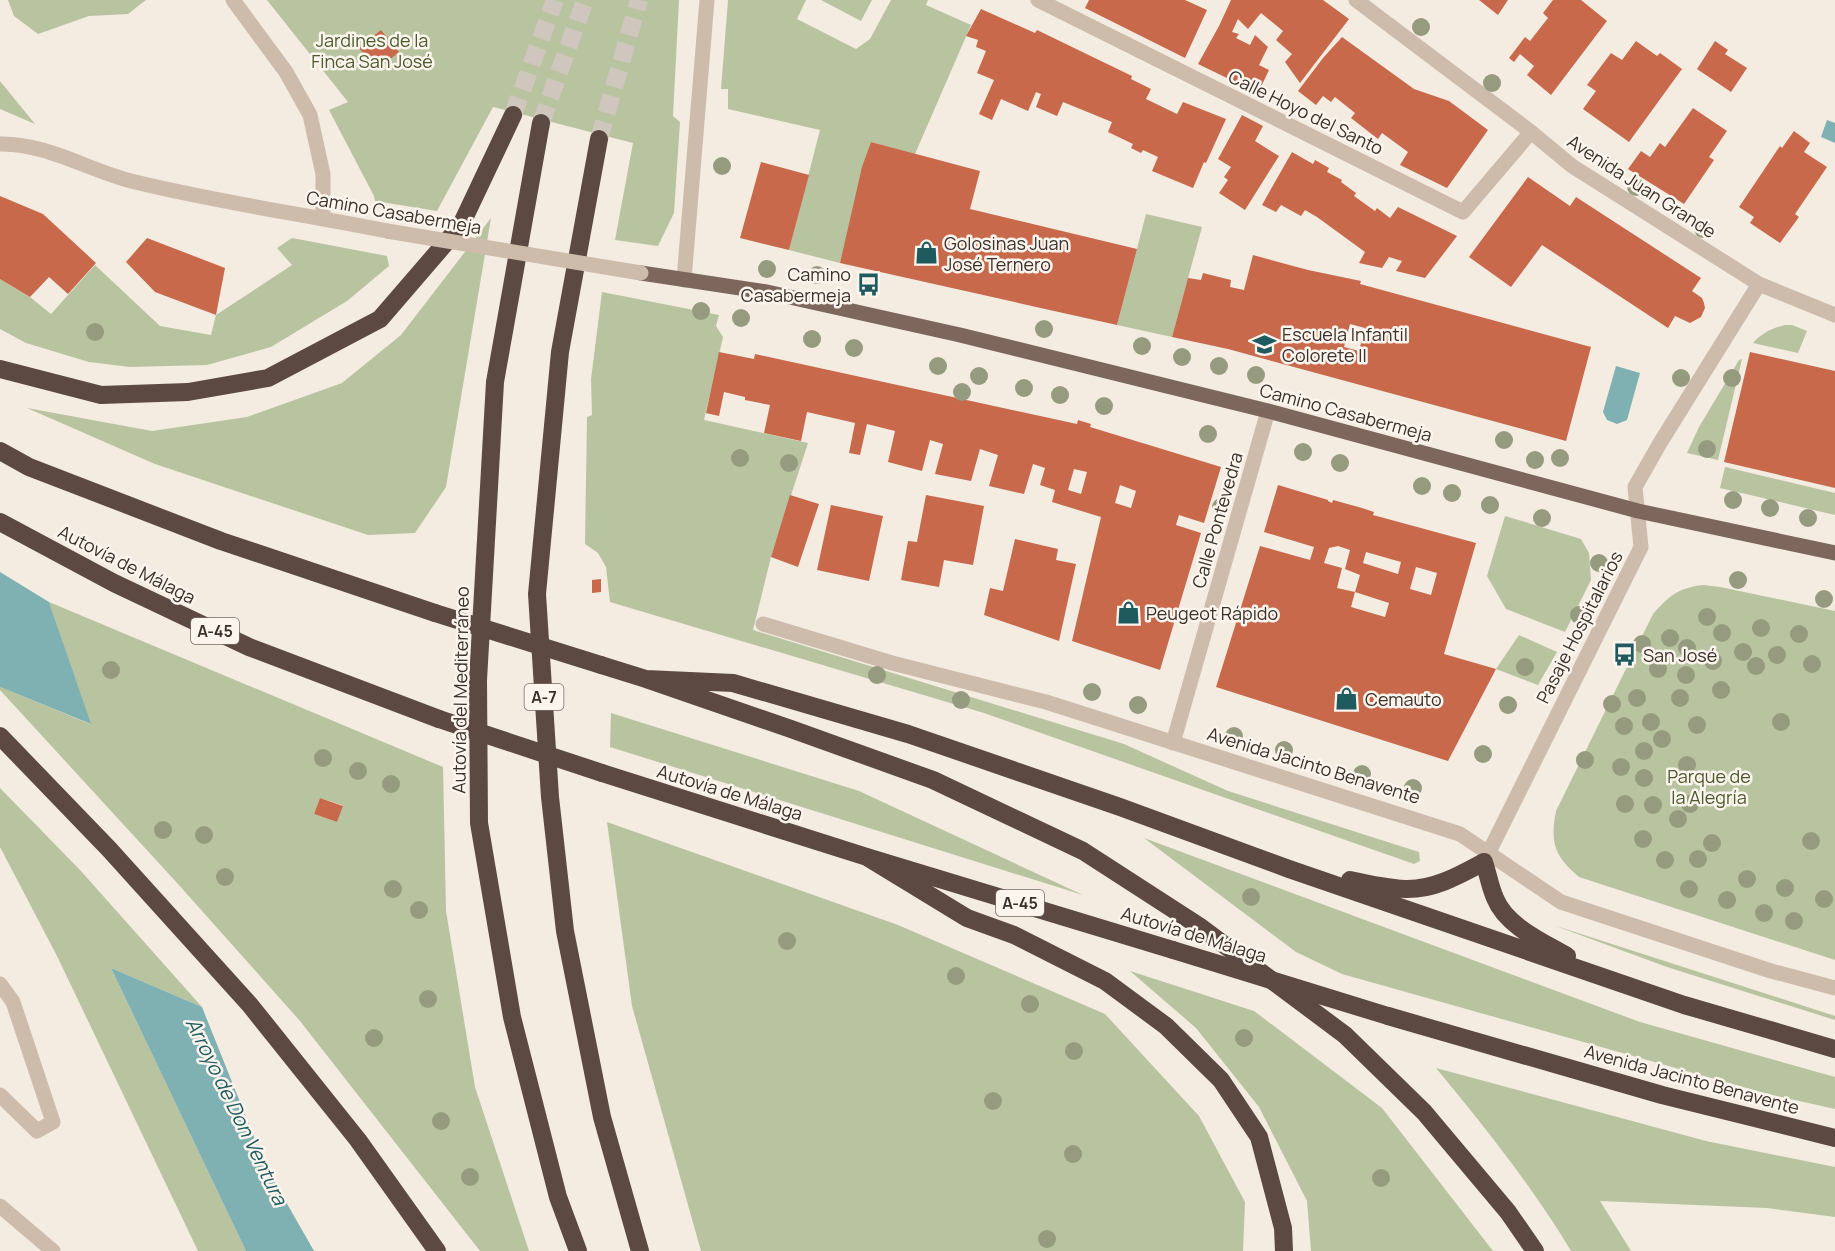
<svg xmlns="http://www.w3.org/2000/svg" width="1835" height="1251" font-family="Manrope,sans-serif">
<rect width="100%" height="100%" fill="#f4ebe1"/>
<path fill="#b8c4a0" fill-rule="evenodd" d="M8,0H146L128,14L89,16L38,34L14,16Z
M267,0H679L673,116L680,122L674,213L658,246L615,240L633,143L493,107L437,211L375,201L374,196L329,110L348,102Z
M728,0H806L797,19L856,49L870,39L891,0H928L926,5L971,25L915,154L871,142L840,263L789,250L820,130L728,109V89H721Z
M821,0H872L861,21Z
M0,81L35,124L0,109Z
M1146,214L1202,227L1172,337L1117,325Z
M491,218L446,487L415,533L368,535L155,464L27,408L152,431L247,417L342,383L401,335Z
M292,238L387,256L389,266L347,301L271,347L207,365L130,367L89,362L26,343L0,329V279L30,297L51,314L95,265L160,326L211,335L216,315L292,265L277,248Z
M602,292L719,315L716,326L723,337L704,420L808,443L771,557L753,630L1124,744L1228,791L1419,852L1420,861L1414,864L984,713L610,602L606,567L598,553L585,544L587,417L592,415L591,379Z
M1785,325H1792L1807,331L1798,353L1753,343C1762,333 1772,328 1785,325Z
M1742,359L1718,460L1687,453L1699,427L1739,360Z
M1725,467L1835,493V515L1720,488Z
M1505,516L1581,539L1589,553L1591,580L1565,632L1506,609L1487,576Z
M1703,585L1720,587L1835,611V960L1579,877C1554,856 1550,842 1556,811L1653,614C1670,595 1678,588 1703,585Z
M49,602L443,767L446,911L475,1087L529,1251H480L300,1021L178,884L0,690V687L90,724ZM320,798L342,805L337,822L314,814Z
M1519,635L1557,652L1538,685L1496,669Z
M611,713L859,791L1083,895L610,747Z
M0,788L80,870L202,1007L111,968L246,1251H198L57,956L0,847Z
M607,822L898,925L1105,1014L1199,1116L1245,1202L1243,1251H701L632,1006Z
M1144,838L1640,1022L1835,1077V1109L1768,1094L1342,974L1296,952Z
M1553,925L1835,1016V1020L1667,967Z
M1130,971L1254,1011L1382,1108L1493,1251H1311L1307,1201L1259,1107L1196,1028Z
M1436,1068L1706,1141L1835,1167V1217L1767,1208L1600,1201L1631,1251H1571C1532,1186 1484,1126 1436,1068Z"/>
<path fill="#7fb0b2" d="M1827,120L1835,123V143L1821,137Z
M1616,366L1640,373L1627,420L1617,424L1607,420L1603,412Z
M0,572L49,602L91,724L0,687Z
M111,968L202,1007L266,1167L314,1251H246Z"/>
<path fill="#c8694b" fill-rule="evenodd" d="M1089,0H1185L1207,10L1185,58L1085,8Z
M1231,0H1323L1349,19L1300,83L1285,62L1292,54L1276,40L1283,31L1261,13L1248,29L1238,19L1232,32L1239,34L1236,38L1250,45L1255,35L1268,47L1259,65L1269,70L1258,93L1198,64L1219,26Z
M1479,0H1508L1498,15Z
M1553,0H1581L1607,21L1551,95L1527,75L1534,66L1520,54L1514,62L1509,58L1525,37L1530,41L1548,18L1543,13Z
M981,9L1035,33L1037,30L1132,76L1131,79L1151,89L1146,99L1177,114L1183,102L1226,119L1206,163L1204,162L1193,188L1152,171L1158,157L1143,150L1141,153L1131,148L1133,144L1108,132L1112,122L1063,102L1057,116L1036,107L1041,94L1036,92L1028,111L1001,99L992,120L979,114L994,80L977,73L986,51L976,47L978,40L966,36Z
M381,30L399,52L377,70L359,48Z
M1342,37L1414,89L1449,101L1488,130L1447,188L1400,165L1408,152L1382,133L1378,139L1351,118L1355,113L1335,97L1331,102L1323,96L1316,105L1298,91L1323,58Z
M1636,41L1657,56L1660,53L1682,69L1629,142L1583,109L1596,91L1587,85L1611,53L1622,60Z
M1715,41L1728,50L1725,54L1747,68L1731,92L1697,69Z
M1693,108L1727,131L1709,157L1714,160L1684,204L1628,169L1641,151L1650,157L1660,143L1665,147Z
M1242,115L1263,126L1255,141L1279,156L1245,210L1219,193L1228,180L1224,177L1231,167L1218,159Z
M1794,131L1810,143L1804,152L1827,167L1795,214L1799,217L1780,243L1750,223L1754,217L1739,207L1780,146L1782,148Z
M871,142L980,171L970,209L1137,249L1117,325L840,263L862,167Z
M1292,152L1313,164L1315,160L1329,168L1327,172L1342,180L1341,182L1356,193L1354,196L1375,211L1377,208L1390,218L1398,207L1457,236L1425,278L1396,271L1402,261L1389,257L1382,268L1359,263L1365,252L1317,217L1305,210L1301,216L1281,205L1276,212L1262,205Z
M761,162L809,175L789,250L740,238Z
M1528,177L1570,206L1576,197L1701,278L1692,291L1702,298L1704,303L1705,308L1701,317L1690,323L1675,316L1668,328L1542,245L1511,287L1469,257Z
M0,196L43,214L96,263L68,294L49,277L30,297L0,279Z
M147,238L225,268L216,315L155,292L126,262Z
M1253,255L1308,270L1361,281L1360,284L1591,347L1566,441L1228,349L1172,337L1188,278L1201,280L1203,273L1231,280L1230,287L1244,290ZM1350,324L1365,328L1359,351L1344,347Z
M719,352L754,359L755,354L1077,424L1078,420L1091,424L1090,427L1221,467L1204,523L1179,515L1176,525L1201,533L1160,670L1072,641L1101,517L1052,502L1055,490L1040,485L1045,468L1033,464L1024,494L989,486L998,455L980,449L971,481L935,474L943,444L930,440L922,471L888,462L895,431L867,424L860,455L849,453L855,423L807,412L801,441L764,433L770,405L745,400V397L724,392L719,416L706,413ZM1074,469L1087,472L1081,494L1068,490ZM1120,485L1136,491L1131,508L1115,503Z
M1750,352L1835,371V488L1724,462Z
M1278,485L1328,500V501L1332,503L1333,500L1362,508L1374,512L1373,515L1476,543L1444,654L1496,669L1448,761L1216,687L1260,546L1310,560L1314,547L1264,532ZM1338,546L1350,550L1345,569L1360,575L1355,592L1389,603L1385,617L1351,607L1355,592L1337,588L1342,568L1324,563L1329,548ZM1366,552L1401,562L1398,574L1363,563ZM1416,567L1437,573L1431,595L1410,589Z
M790,495L819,504L798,567L771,557Z
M926,495L984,506L973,565L944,560L939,587L901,580L908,541L917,542Z
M831,505L883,516L869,581L817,570Z
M1015,539L1058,549L1056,560L1076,564L1059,641L984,615L990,588L1003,591Z
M601,579V592L592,593V580Z
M320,798L343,806L337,822L314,814Z"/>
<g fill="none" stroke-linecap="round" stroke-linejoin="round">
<path stroke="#cfc6bd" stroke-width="18" stroke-dasharray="18 9" stroke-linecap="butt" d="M513,115L555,0
M541,123L585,0
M599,139L639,0"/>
<path stroke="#cdbbac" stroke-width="15" d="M233,0L286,72L310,115L323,174V218
M1038,0L1463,212L1531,132
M1356,0L1531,132L1572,166L1759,284L1835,315
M0,144C46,143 88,170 131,181C216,202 302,214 387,231
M684,280L707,0
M763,624L892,663L1046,702L1460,834L1561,902L1771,971L1835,988
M1173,743L1268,411
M1485,860L1641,547L1635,487L1660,443L1759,284
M0,984L13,1002L53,1122L37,1131L0,1095
M0,1206L53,1251"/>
<path stroke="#7d675c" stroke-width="15" d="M641,273L767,292L960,335L1268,411L1638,511L1835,553"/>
<path stroke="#5c4a42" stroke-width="18" d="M541,123L495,382L478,680L479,823L512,1017L558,1197L578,1251
M599,139L560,352L537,594L550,797L565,931L602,1117L640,1251
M0,369L101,395L188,392L268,378L380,319L461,225L513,115
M0,451L29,467L221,541L435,613
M0,522L114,583L249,647L439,719
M601,665L646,679L791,729L933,780L1083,851L1199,926L1345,1035L1424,1112L1508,1212L1535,1251
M646,679L733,683L908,734L1120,807L1289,869L1684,1005L1835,1049
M0,736L109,849L250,1005L358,1140L437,1251
M602,773L867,857L1173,950
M867,857L967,918L1014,935L1105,981L1166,1026L1221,1080L1259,1137L1283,1228L1284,1251
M1350,880C1368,884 1387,888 1405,889C1434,890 1460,875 1484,862C1488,874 1490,887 1495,898C1506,926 1543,942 1567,956
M1388,1016L1662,1095L1835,1138"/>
<path stroke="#cdbbac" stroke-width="15" d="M387,231L641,273"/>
<path stroke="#5c4a42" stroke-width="18" d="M435,613L601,665
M439,719L602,773
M1173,950L1388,1016"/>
</g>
<g fill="#969b7f">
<circle cx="1421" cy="27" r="9"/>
<circle cx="1492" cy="83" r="9"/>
<circle cx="722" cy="166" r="9"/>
<circle cx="1636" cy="187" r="9"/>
<circle cx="1703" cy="229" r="9"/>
<circle cx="767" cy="269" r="9"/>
<circle cx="817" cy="275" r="9"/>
<circle cx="701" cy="311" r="9"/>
<circle cx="741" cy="318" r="9"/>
<circle cx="1044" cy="329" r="9"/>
<circle cx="95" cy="332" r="9"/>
<circle cx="812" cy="339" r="9"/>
<circle cx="1142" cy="346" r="9"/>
<circle cx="854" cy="348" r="9"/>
<circle cx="1182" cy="357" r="9"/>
<circle cx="938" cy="366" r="9"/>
<circle cx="1219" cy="366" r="9"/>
<circle cx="1256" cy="375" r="9"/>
<circle cx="979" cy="376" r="9"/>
<circle cx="1681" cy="378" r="9"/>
<circle cx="1732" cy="378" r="9"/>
<circle cx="1024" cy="388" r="9"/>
<circle cx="962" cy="392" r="9"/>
<circle cx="1060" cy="395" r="9"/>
<circle cx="1104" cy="406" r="9"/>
<circle cx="1208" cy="434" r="9"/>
<circle cx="1504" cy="440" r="9"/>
<circle cx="1707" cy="449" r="9"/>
<circle cx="1303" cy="452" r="9"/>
<circle cx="740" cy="458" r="9"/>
<circle cx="1560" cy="458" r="9"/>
<circle cx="1535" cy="460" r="9"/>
<circle cx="789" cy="463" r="9"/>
<circle cx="1340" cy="463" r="9"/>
<circle cx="1422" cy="486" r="9"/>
<circle cx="1452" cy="493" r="9"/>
<circle cx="1733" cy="500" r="9"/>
<circle cx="1490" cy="505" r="9"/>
<circle cx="1221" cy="507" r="9"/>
<circle cx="1770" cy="508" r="9"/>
<circle cx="1542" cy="518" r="9"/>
<circle cx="1808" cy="518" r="9"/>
<circle cx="1599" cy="563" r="9"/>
<circle cx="1738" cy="580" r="9"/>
<circle cx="1824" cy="599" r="9"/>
<circle cx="1579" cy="615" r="9"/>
<circle cx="1707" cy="617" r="9"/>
<circle cx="1761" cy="628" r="9"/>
<circle cx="1722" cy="633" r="9"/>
<circle cx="1799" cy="634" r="9"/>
<circle cx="1670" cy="638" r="9"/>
<circle cx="1642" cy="644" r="9"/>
<circle cx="1687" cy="648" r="9"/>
<circle cx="1743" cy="652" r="9"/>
<circle cx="1777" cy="655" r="9"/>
<circle cx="1713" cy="661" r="9"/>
<circle cx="1812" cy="664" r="9"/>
<circle cx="1756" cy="666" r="9"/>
<circle cx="1525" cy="667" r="9"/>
<circle cx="1658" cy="669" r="9"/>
<circle cx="111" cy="670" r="9"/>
<circle cx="877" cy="675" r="9"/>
<circle cx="1686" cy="675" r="9"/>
<circle cx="1721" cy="690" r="9"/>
<circle cx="1092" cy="692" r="9"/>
<circle cx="1637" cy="698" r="9"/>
<circle cx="1680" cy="698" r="9"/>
<circle cx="961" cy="700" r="9"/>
<circle cx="1612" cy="704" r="9"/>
<circle cx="1138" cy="705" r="9"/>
<circle cx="1508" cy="705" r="9"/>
<circle cx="1651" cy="722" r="9"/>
<circle cx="1781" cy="722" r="9"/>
<circle cx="1697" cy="725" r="9"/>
<circle cx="1624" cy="726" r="9"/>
<circle cx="1234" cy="736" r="9"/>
<circle cx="1662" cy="739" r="9"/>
<circle cx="1284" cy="750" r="9"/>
<circle cx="1644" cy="751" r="9"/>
<circle cx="1483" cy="754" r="9"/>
<circle cx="323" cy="758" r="9"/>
<circle cx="1585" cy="760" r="9"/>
<circle cx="1687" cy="765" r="9"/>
<circle cx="1621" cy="767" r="9"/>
<circle cx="358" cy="771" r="9"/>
<circle cx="1362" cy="774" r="9"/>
<circle cx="1644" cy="778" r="9"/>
<circle cx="391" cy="784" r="9"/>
<circle cx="1413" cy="788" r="9"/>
<circle cx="1625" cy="804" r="9"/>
<circle cx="1690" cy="804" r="9"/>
<circle cx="1653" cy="805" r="9"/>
<circle cx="1678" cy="819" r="9"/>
<circle cx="163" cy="830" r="9"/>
<circle cx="204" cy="835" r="9"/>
<circle cx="1643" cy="839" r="9"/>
<circle cx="1811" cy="841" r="9"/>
<circle cx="1712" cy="843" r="9"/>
<circle cx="1698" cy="859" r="9"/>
<circle cx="1665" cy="860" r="9"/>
<circle cx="225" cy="877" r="9"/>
<circle cx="1747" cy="879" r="9"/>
<circle cx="1785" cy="888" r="9"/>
<circle cx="393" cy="889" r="9"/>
<circle cx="1689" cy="889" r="9"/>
<circle cx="1251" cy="897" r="9"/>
<circle cx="1824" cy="899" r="9"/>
<circle cx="1727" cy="900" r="9"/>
<circle cx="419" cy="910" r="9"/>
<circle cx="1764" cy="913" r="9"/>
<circle cx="1794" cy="921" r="9"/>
<circle cx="787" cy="941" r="9"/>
<circle cx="956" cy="976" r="9"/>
<circle cx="428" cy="999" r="9"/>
<circle cx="1030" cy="1004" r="9"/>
<circle cx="374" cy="1038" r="9"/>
<circle cx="1244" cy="1038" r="9"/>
<circle cx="1074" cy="1051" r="9"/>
<circle cx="993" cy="1101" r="9"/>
<circle cx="441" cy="1121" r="9"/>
<circle cx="1073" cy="1154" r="9"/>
<circle cx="470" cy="1177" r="9"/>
<circle cx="1381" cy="1178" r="9"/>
<circle cx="1047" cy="1239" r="9"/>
</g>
<defs>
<symbol id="shop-bare" viewBox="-9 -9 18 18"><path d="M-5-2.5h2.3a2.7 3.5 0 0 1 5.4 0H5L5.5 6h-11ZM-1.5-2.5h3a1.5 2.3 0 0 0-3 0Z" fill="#1f5a5e" stroke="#fbf5ee" stroke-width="2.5" paint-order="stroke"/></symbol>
<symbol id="bus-bare" viewBox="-9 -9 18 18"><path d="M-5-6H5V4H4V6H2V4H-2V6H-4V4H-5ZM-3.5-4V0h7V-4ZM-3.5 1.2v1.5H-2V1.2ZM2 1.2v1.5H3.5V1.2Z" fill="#1f5a5e" stroke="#fbf5ee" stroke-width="2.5" paint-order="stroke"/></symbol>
<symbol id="school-bare" viewBox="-9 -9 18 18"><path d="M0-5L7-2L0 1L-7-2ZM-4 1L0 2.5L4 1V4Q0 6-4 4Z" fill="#1f5a5e" stroke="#fbf5ee" stroke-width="2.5" paint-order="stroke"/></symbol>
</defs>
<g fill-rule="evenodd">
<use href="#shop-bare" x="910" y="236" width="33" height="33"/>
<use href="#bus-bare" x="852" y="268" width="33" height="33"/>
<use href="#school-bare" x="1248" y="328" width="33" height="33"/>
<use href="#shop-bare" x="1112" y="596" width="33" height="33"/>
<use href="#bus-bare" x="1608" y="638" width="33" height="33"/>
<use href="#shop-bare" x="1330" y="682" width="33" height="33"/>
</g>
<g text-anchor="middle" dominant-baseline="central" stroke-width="5" stroke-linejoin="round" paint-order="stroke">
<g fill="#fbf5ee" stroke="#756b66" stroke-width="1.5">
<rect x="191" y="618" width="48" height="26" rx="4.5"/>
<rect x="524.5" y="684" width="39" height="26" rx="4.5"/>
<rect x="996" y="890" width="48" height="26" rx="4.5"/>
</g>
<g font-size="16" font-weight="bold" fill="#3b302b">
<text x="215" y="631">A-45</text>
<text x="544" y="697">A-7</text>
<text x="1020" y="903">A-45</text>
</g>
<g font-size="18" fill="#4a5a2e" stroke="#fbf5ee">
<text x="372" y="40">Jardines de la<tspan x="372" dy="21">Finca San José</tspan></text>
<text x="1709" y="776">Parque de<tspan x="1709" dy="21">la Alegría</tspan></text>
</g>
<g font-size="18" fill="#3b302b" stroke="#fbf5ee">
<text transform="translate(1306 112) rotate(26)">Calle Hoyo del Santo</text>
<text transform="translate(1642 186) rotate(33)">Avenida Juan Grande</text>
<text transform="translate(394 212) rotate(10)">Camino Casabermeja</text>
<text transform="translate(1346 412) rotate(15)">Camino Casabermeja</text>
<text transform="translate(1217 520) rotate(-74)">Calle Pontevedra</text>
<text transform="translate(127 564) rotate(27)">Autovía de Málaga</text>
<text transform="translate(1579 627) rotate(-63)">Pasaje Hospitalarios</text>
<text transform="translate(460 690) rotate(-89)">Autovía del Mediterráneo</text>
<text transform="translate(1314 765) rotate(17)">Avenida Jacinto Benavente</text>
<text transform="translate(730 792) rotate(17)">Autovía de Málaga</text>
<text transform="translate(1194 934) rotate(17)">Autovía de Málaga</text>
<text transform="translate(1692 1079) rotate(15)">Avenida Jacinto Benavente</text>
</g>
<g font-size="18" fill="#3b302b" stroke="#fbf5ee" text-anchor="start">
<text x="944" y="243">Golosinas Juan<tspan x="944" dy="21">José Ternero</tspan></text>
<text x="851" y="274" text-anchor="end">Camino<tspan x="851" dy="21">Casabermeja</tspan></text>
<text x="1282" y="334">Escuela Infantil<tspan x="1282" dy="21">Colorete II</tspan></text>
<text x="1146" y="613">Peugeot Rápido</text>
<text x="1643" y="655">San José</text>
<text x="1365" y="699">Cemauto</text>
</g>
<g font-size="20" font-style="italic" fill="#1f5a5e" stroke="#fbf5ee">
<text transform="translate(237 1111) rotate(64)">Arroyo de Don Ventura</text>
</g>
</g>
</svg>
